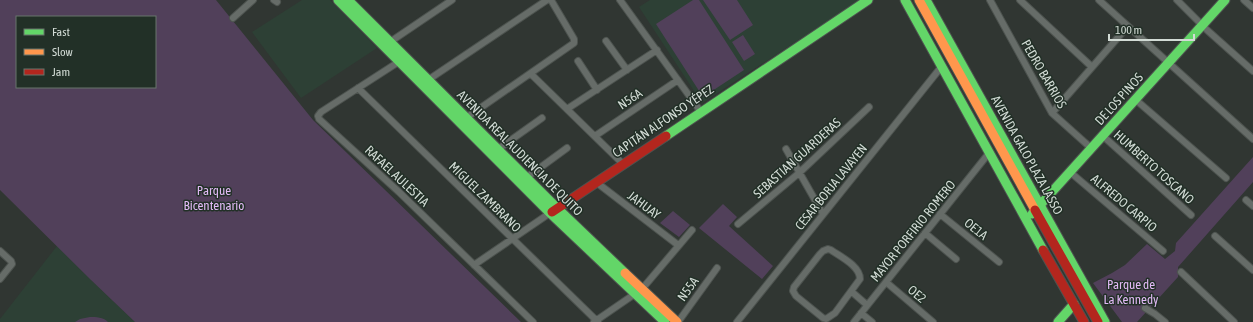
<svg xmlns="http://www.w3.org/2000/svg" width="1253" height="322" font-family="'Asap Condensed',sans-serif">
<rect width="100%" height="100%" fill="#303632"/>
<path fill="#2d4035" d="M302,0H330L377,48L301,98L252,32Z
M650,0H860L702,103L639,7Z
M57,246L91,280L135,322H0V319Z"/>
<path fill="#51405a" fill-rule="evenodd" d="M0,0H216L313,120L521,322H135L91,280L0,190ZM17,17H155V87H17Z
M693,0H699L744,70L703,97L656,24Z
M703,0H737L753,25L730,40Z
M743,35L755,54L744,61L732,42Z
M1253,157V182L1178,267V277L1137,322H1122L1093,283L1112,273L1125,265L1147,244L1165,259L1175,251L1176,243Z
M723,204L737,217L729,226L773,266L762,279L699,228Z
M673,211L690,225L679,237L660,223Z
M90,317C96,317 103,317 108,322H75L80,319Z"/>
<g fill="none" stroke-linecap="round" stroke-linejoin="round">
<defs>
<path id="street" d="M274,0L277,2
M620,0L701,112
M990,0L1052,113L1091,148
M1020,0L1092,67
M1099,0L1253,139
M1177,0L1207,30L1253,71
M1244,0L1253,8
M233,18L253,0
M606,41L627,70
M387,44L452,0
M400,61L321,112L318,116L319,119L399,192L533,322
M578,61L597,90
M531,74L623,164
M428,80L547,0
M358,88L598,322
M1136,100L1226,178
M567,109L657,50
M1052,113L1128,26
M466,118L574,43V39L551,0
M595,136L678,80
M1103,136L1191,215
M786,149L823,214
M497,150L542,118
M1070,172L1163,251
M526,178L567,148
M596,182L678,245
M1246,200L1253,206
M940,214L999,262
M738,224L799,173L869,107
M925,233L956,259
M1215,236L1253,270
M828,249L831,250C841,257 860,266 860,279L835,313L826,319L823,318L796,296L793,291L794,287L820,254L823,251Z
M0,251L11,261L12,264L0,279
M474,265L550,213
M1181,272L1234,322
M886,282L933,322
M852,292L867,305
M1145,308L1155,314L1165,322
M861,313L872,322
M594,322L642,289L692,230
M678,322L717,268
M737,322L942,66
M854,322L989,153"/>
<path id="fast" d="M338,0L550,213L665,322
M348,0L557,208L625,273
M905,0L1043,250
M926,0L1105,322
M666,136L868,0
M1032,214L1225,0
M1058,322L1074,304"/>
<path id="slow" d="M919,0L1035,210
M625,273L677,322"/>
<path id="jam" d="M1035,210L1098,322
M552,212L666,136
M1043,250L1084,322"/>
</defs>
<use href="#street" stroke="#4d534f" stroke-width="8"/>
<use href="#fast" stroke="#4d534f" stroke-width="11"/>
<use href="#slow" stroke="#4d534f" stroke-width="11"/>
<use href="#jam" stroke="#4d534f" stroke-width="11"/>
<use href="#street" stroke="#666c68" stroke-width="6"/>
<use href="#fast" stroke="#63d668" stroke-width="9"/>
<use href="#slow" stroke="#ff974d" stroke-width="9"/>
<use href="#jam" stroke="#b3261e" stroke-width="9"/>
</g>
<g text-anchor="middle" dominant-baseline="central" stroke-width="3" stroke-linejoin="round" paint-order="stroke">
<g font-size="13" fill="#d2dbd5" stroke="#223027">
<text transform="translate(1044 74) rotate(60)">PEDRO BARRIOS</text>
<text transform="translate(630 99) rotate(-34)">N56A</text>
<text transform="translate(1119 99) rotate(-48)">DE LOS PINOS</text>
<text transform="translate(663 121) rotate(-34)">CAPITÁN ALFONSO YÉPEZ</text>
<text transform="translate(520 153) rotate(45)">AVENIDA REAL AUDIENCIA DE QUITO</text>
<text transform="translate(1027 155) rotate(61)">AVENIDA GALO PLAZA LASSO</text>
<text transform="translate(797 158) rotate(-42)">SEBASTIAN GUARDERAS</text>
<text transform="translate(1154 167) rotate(42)">HUMBERTO TOSCANO</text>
<text transform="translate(397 176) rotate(43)">RAFAEL AULESTIA</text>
<text transform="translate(831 187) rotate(-51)">CESAR BORJA LAVAYEN</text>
<text transform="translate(485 197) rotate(44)">MIGUEL ZAMBRANO</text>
<text transform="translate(1124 203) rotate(40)">ALFREDO CARPIO</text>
<text transform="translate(644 205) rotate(37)">JAHUAY</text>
<text transform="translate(976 229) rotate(39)">OE1A</text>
<text transform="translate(913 231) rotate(-51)">MAYOR PORFIRIO ROMERO</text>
<text transform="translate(688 289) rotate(-54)">N55A</text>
<text transform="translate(917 294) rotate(40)">OE2</text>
</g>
<g font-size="13" fill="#e1b9f5" stroke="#223027">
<text x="214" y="190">Parque<tspan x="214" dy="15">Bicentenario</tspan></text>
<text x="1131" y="284">Parque de<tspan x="1131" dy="15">La Kennedy</tspan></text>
</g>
</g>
<rect x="16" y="16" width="140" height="72" fill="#223027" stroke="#68746d"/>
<rect x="24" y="29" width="20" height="6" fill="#63d668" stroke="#68746d"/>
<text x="52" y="36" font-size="12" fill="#d2dbd5">Fast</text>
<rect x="24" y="49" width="20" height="6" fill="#ff974d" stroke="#68746d"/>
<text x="52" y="56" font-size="12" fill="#d2dbd5">Slow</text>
<rect x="24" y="69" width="20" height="6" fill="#b3261e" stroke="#68746d"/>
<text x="52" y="76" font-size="12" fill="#d2dbd5">Jam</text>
<path d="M1109 34v6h85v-6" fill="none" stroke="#d2dbd5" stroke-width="2"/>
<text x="1115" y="34" font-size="12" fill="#d2dbd5" stroke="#223027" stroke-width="3" paint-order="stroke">100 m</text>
</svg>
